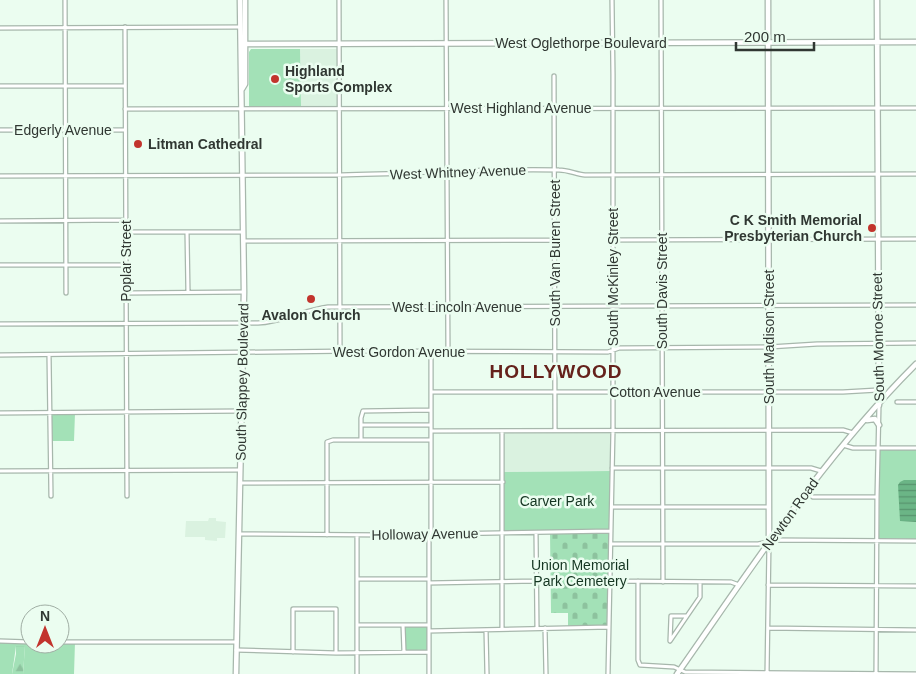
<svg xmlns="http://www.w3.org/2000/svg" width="916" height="674" font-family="Arial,sans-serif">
<defs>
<pattern id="forest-firs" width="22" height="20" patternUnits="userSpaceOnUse" patternTransform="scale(1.25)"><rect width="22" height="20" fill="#a3e1b7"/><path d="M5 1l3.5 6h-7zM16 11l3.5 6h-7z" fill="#8dc29e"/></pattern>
<pattern id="cemetery-stones" width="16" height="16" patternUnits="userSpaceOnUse" patternTransform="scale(1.25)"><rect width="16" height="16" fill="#a3e1b7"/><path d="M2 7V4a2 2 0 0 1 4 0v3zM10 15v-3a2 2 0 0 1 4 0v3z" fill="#8dc29e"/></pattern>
<pattern id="water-rules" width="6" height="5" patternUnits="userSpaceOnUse" patternTransform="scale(1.25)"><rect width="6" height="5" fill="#6bb586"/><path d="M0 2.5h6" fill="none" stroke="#58946e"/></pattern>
</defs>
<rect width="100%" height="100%" fill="#ebfdf0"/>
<path fill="#daf2e0" d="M300,49H338L339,106H301Z
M504,431H612L611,471L503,472Z
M209,518H216V521L226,522L225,538H217V541L205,540V537H185L186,521H208Z"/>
<path fill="#a3e1b7" d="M251,49H300L301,106H249V52Z
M51,413H75L74,441H51Z
M879,449H916V539L879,538L880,459Z
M611,471L610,530L503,532V472Z
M404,625H429V651H404Z
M0,641L30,642V644H60V642H75L74,674H23L25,646H16L12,674H0Z"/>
<path fill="url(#forest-firs)" d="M16,646H25L23,674H12L16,654Z"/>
<path fill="url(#cemetery-stones)" d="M610,532L608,626L568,627V613H551L550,533Z"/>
<path fill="url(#water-rules)" d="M904,480H916V522L900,521L898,485L900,482Z"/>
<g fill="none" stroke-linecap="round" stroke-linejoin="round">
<defs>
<path id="minor" d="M65,0L66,293
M339,0L340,352
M446,0L448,352
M661,0L663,582
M125,27L127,496
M0,28L240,27
M554,76L555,430
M0,86H125
M125,109L916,108
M0,130H125
M0,176L341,175C414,174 486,168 559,170C568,170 576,174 585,175L916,174
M0,221L126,220
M126,232H243
M187,232L188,292
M613,240L916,239
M243,241L555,240
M0,265H126
M127,293L244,292
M0,324L258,323C282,322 304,310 328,307L916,305
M431,352V534
M0,355L355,351L608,352L619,348L769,347L817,344L916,343
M49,355L51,496
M431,392H843L878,390
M897,402H916
M0,413L242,411
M361,425H431
M431,431L843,430L853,433
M361,440V418L363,411L431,410
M843,445L853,448H916
M612,468H811L821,471
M0,471L240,470
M240,483L503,482
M806,493L813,497H877
M612,507H769
M536,533L537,628
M239,534L384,535L611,531
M429,534V674
M327,535V442L333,440H431
M357,535V674
M611,544H758L778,540L916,541
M358,579H429
M610,581L731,582L739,585
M638,581V660L640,665L674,667L685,672L916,674
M429,583L537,581
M768,585L916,586
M671,616H687L670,641Z
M687,616L700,597V582
M358,625H429
M403,625L404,652
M545,628L546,674
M768,628L916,630
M502,629V431
M486,630L487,674
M429,631L609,627
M0,641L30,642
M60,642H236
M236,650L336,653L429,652
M293,652V609H336V653
M876,673L877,497L879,405
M608,674L613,430V75L612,0
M767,674L769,543"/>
<path id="major" d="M768,0L769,542
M877,0L879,405
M245,44L916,42
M242,89L245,84V0
M867,420L875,419L879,425
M236,674L244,292L240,0
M677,674C752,567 823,457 916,364"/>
</defs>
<use href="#minor" stroke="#a7b7ac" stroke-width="5.5"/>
<use href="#major" stroke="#a7b7ac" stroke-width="7"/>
<use href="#minor" stroke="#fff" stroke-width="3"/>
<use href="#major" stroke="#fff" stroke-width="4.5"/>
</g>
<g fill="#c2342d" stroke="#ebfdf0" stroke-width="2">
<circle cx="275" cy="79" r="5"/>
<circle cx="138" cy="144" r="5"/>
<circle cx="872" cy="228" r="5"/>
<circle cx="311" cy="299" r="5"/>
</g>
<g text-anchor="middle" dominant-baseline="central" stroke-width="5" stroke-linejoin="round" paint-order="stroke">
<g font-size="14" fill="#303732" stroke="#ebfdf0">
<text x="581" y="43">West Oglethorpe Boulevard</text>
<text x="521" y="108">West Highland Avenue</text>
<text x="63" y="130">Edgerly Avenue</text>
<text transform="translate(458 172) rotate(-2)">West Whitney Avenue</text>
<text transform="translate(555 253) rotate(-90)">South Van Buren Street</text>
<text transform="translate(126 261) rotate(-90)">Poplar Street</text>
<text transform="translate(613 277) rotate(-90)">South McKinley Street</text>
<text transform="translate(662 291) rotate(-90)">South Davis Street</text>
<text x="457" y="307">West Lincoln Avenue</text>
<text transform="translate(769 337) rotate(-90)">South Madison Street</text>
<text transform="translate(878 337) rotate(-91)">South Monroe Street</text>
<text x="399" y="352">West Gordon Avenue</text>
<text transform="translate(242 382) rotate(-89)">South Slappey Boulevard</text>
<text x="655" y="392">Cotton Avenue</text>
<text transform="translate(790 514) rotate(-54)">Newton Road</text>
<text transform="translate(425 534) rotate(-1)">Holloway Avenue</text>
</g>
<g font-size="14" font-weight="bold" fill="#303732" stroke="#ebfdf0" text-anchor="start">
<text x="285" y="71">Highland<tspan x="285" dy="16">Sports Complex</tspan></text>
<text x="148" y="144">Litman Cathedral</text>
<text x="862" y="220" text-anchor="end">C K Smith Memorial<tspan x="862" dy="16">Presbyterian Church</tspan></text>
<text x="311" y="315" text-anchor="middle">Avalon Church</text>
</g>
<g font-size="14" fill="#143521" stroke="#ebfdf0">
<text x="557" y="501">Carver Park</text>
<text x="580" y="565">Union Memorial<tspan x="580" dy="16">Park Cemetery</tspan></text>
</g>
<g font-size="19" font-weight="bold" letter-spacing="1" fill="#65211b" stroke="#ebfdf0">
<text x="556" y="371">HOLLYWOOD</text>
</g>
</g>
<g transform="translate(45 629)"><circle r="24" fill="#ebfdf0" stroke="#a0aea4"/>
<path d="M0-4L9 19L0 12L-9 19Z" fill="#c2342d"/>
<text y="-8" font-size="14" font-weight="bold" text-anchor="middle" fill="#303732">N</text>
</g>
<path d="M736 42v8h78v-8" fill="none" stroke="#303732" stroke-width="2.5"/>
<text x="744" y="42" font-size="15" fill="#303732" stroke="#ebfdf0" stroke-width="4" paint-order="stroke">200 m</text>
</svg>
